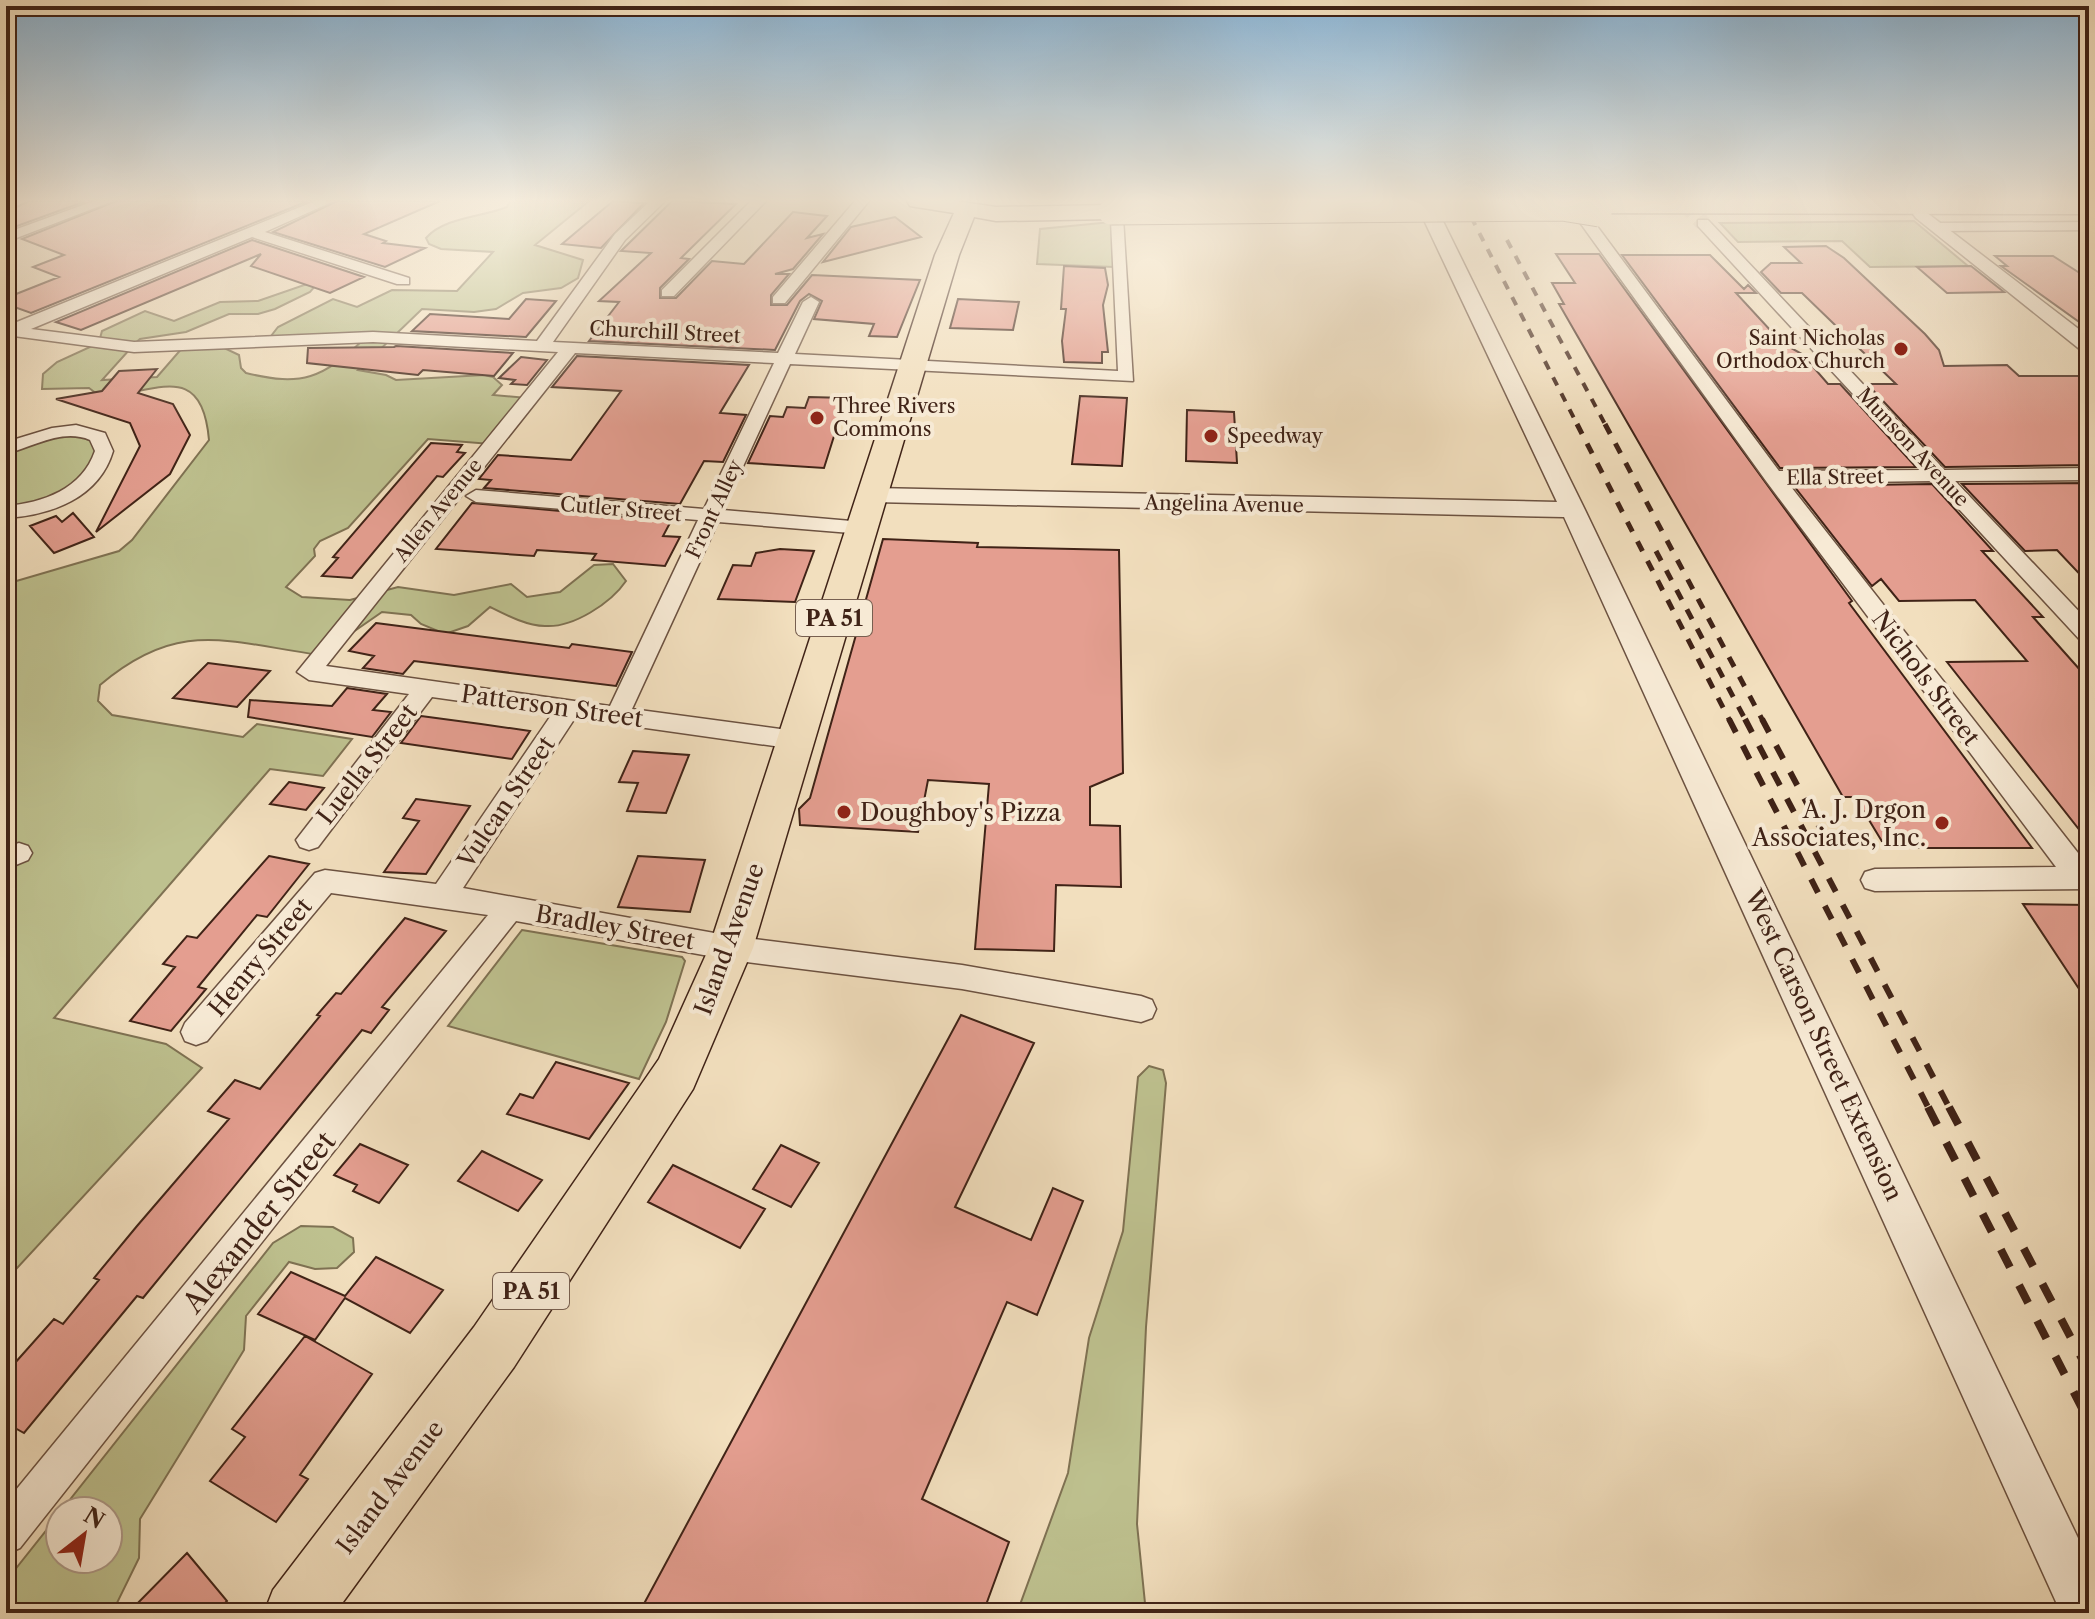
<svg xmlns="http://www.w3.org/2000/svg" width="2095" height="1619" font-family="'Libre Caslon Text',serif">
<rect width="100%" height="100%" fill="#f2dfbe"/>
<filter id="stains"><feTurbulence type="fractalNoise" baseFrequency=".0025" numOctaves="4"/><feColorMatrix values="0 0 0 0 .2 0 0 0 0 .09 0 0 0 0 .02 0 0 0 .5 -.17"/></filter>
<radialGradient id="worn" r=".72"><stop offset=".6" stop-color="#630" stop-opacity="0"/><stop offset="1" stop-color="#630" stop-opacity=".3"/></radialGradient>
<path fill="#bec18f" stroke="#7f7253" stroke-width="2" d="M510,201H589L535,245L583,260L578,278L561,288L523,293L496,309L474,312L422,309L393,337L268,340L278,327L333,299L357,307L392,290L457,291L493,252L441,249L429,244L426,238C444,217 483,217 507,207Z
M1914,221L1968,266L1870,267L1842,241L1738,242L1720,223Z
M1111,222L1114,267L1037,264L1040,229Z
M307,284L316,285L310,292L275,309L258,314H229L186,332L140,339L132,346L99,342L102,331L145,311L174,321L220,302L258,301Z
M363,340L389,341L358,370L386,375L396,380L484,375L493,377L502,385L493,395L528,398L491,444L428,439L348,528L320,541L314,549L315,556L286,587L302,597L350,600L398,587L454,595L511,584L527,597L560,592L594,565L613,564L626,581C611,603 573,628 545,626C527,626 506,615 490,607L468,626L445,634L421,624L411,615L382,612L320,655C226,642 179,618 100,685L98,701L112,715L243,737L257,724L352,739L323,776L270,769L54,1018L166,1044L202,1068L6,1280V864L12,861L6,836V584L119,551L132,540L209,440C202,359 156,393 101,397L89,388L42,389L43,374L57,362L92,346L130,349L102,380L157,377L183,347L218,345L239,355L241,368L246,373C302,387 323,378 363,340Z
M66,431L103,444L70,494L6,512V448Z
M522,930L682,957L685,961L666,1022L639,1079L448,1026Z
M1149,1066L1163,1070L1166,1083L1146,1327L1137,1524L1146,1613H1017L1068,1473L1089,1338L1123,1231L1138,1077Z
M301,1226L333,1227L353,1238L354,1252L337,1268L315,1269L289,1262L246,1316L244,1350L140,1519L139,1558L116,1605L107,1613H6V1581L60,1513V1559H108V1511H61L273,1243Z"/>
<path fill="#e49e90" stroke="#402317" stroke-width="2" d="M29,201H86L6,230V212Z
M116,201H308L31,313L6,304V298L59,277L33,267L64,255L22,239Z
M337,201H440L364,234L386,241L383,243L425,248L385,267L273,232Z
M613,201L644,203L601,248L562,244Z
M672,201L736,204L681,258L689,259L660,288V298H676L712,261L744,264L793,212L827,216L807,238L823,234L793,269L775,274H789L771,295V305H787L812,275L920,280L897,337L869,336L874,324L814,319L822,301L809,294L800,301L775,350L589,341L619,302L599,301L651,253L621,251Z
M895,217L921,237L823,262L851,227Z
M252,240L364,277L330,293L251,266L261,254L81,330L56,322Z
M1826,246L1844,258L1925,334L1939,350L1944,366L2007,365L2019,376H2089V465L1945,467L1867,384H1896L1802,293H1781L1761,272L1771,263H1801L1784,247Z
M1556,254H1599L1852,601L1849,603L2032,848H1886L1855,797H1843L1559,304H1564L1552,283H1575Z
M1622,255H1710L1744,289L1748,285L1756,293H1736L1782,343L1802,354L1828,384H1840L1916,467L1780,468Z
M1995,256H2053L2089,279V329L2001,266H2007Z
M1064,266L1105,268L1108,285L1103,305L1108,352H1102V363L1064,362L1062,341L1066,309H1061Z
M1971,266L2004,292L1947,293L1917,267Z
M526,299L556,301L526,337L412,331L430,314L509,319Z
M958,299L1019,302L1013,330L950,328Z
M394,347L396,346L513,353L494,376L423,370L418,375L307,363L308,348Z
M577,356L749,365L720,413L746,415L723,462L704,461L680,504L484,488L491,480L479,479L498,455L571,460L621,391L552,387Z
M521,357L547,360L527,385L511,384L515,380L499,378Z
M157,369L138,393L173,404L190,435L170,474L96,532L140,446L130,423L56,399L102,391L119,371Z
M1080,396L1127,398L1122,466L1072,464Z
M809,397L846,398L824,468L748,463L770,416L783,417L787,407L805,408Z
M1187,410L1234,412L1237,463L1186,461Z
M431,443L462,445L457,452L465,453L443,477L437,476L352,578L322,576L338,558L333,557Z
M2089,483V584L2057,550L2025,551L1962,484Z
M1932,484L1993,551H1982L2043,617H2033L2089,680V842L1947,662L2027,661L1975,600L1899,601L1881,579L1872,586L1794,486Z
M472,503L671,521L663,536L680,537L665,566L592,560L596,554L537,550L534,556L436,549Z
M73,513L94,537L54,553L30,526L56,516L62,522Z
M883,539L978,543L977,547L1119,550L1123,773L1090,787V825L1120,826L1121,887L1056,885L1054,951L975,949L989,784L928,780L918,832L800,825L799,809L810,798Z
M780,549L814,551L795,602L718,599L733,565L751,566L756,553Z
M376,623L569,648L572,644L632,652L616,686L414,661L403,674L363,668L374,656L349,651Z
M208,663L270,671L237,707L173,698Z
M347,688L387,694L373,710L391,712L372,737L248,717L250,700L332,706Z
M421,716L481,724L530,731L512,759L401,743Z
M633,751L689,755L666,813L627,811L638,783L619,782Z
M289,782L324,788L306,810L270,804Z
M416,799L470,806L426,874L384,872L419,821L403,818Z
M269,856L309,864L267,917L257,915L198,987L206,989L171,1031L130,1021L175,967L163,964L187,936L197,938Z
M638,856L705,860L690,912L618,907Z
M2023,904L2089,905V1004Z
M405,918L446,931L382,1007L389,1010L371,1033L362,1030L143,1298L137,1296L24,1433L6,1423V1373L54,1319L63,1324L99,1280L94,1278L137,1226L229,1119L208,1111L235,1080L260,1089L320,1016L317,1015L336,993L341,994Z
M961,1015L1034,1043L955,1207L1031,1240L1053,1188L1083,1201L1037,1315L1007,1302L922,1499L1009,1542L983,1613H639Z
M556,1062L629,1083L589,1139L507,1114L520,1094L533,1098Z
M360,1144L408,1165L379,1203L353,1191L357,1185L334,1175Z
M781,1145L819,1163L791,1207L753,1189Z
M482,1151L542,1180L518,1211L458,1181Z
M673,1165L765,1209L740,1248L648,1202Z
M376,1257L443,1290L410,1333L345,1298L315,1340L258,1314L291,1272L345,1296Z
M305,1336L372,1374L300,1475L308,1479L276,1522L210,1481L245,1437L232,1429Z
M187,1553L227,1601L216,1613H128Z"/>
<g fill="none" stroke-linecap="round" stroke-linejoin="round">
<path stroke="#ceb99d" stroke-width="16" stroke-dasharray="16 8" stroke-linecap="butt" d="M1682,201L1703,223"/>
<defs>
<path id="minor" d="M94,201H113L6,242V233Z
M315,201H334L265,232L409,278V284H397L252,237L31,329L134,342L373,332L537,341L615,234L650,201H665L625,240L553,342L778,353L803,302L811,297L819,302L795,354L1118,371L1111,220L1123,217L1133,381L790,364L723,510L863,522L873,528L863,534L718,522L632,709L795,731L804,734L807,740L804,746L795,749L575,718L463,888L731,936L962,965L1141,996L1152,1000L1156,1009L1152,1018L1141,1022L962,989L731,960L516,921L20,1548L6,1554V1502L488,915L331,893L207,1041L196,1045L185,1041L181,1032L185,1023L315,873L325,870L436,884L552,714L432,697L318,847L309,850L300,847L296,840L409,694L309,680L297,672L558,352L373,342L134,352L6,335L7,326ZM575,353L774,363L704,509L476,490L466,496L476,502L698,520L610,706L326,666Z
M751,201H766L674,296H662V290Z
M855,201H869L785,303H773V297Z
M1583,213L1588,214L1779,471L1923,470L1698,226V220H1708L1944,470L2089,468V480L1955,481L2089,622V643L2081,641L1933,481L1788,483L2089,867V889L1875,891L1865,888L1861,880L1865,872L1875,869L2056,867L1766,481L1576,217Z
M2089,222V230L1938,231L1931,227L1938,223Z
M76,425L105,433L113,451C99,498 52,515 6,518V506C43,503 82,489 95,451L90,440C62,428 33,447 6,454V442L52,428Z
M19,843L28,846L32,853L28,860L6,869V847Z"/>
<path id="tertiary" d="M1415,201H1433L1585,510L2089,1561V1613H2061L1564,517L874,502L862,495L874,488L1557,502Z
M1922,209L2089,337V353L2082,351L1916,218L1913,214Z"/>
<path id="primary" d="M907,201H956L996,207L1111,205L1122,212L1111,219L996,221L974,217L959,255L753,948L693,1089L514,1367L335,1613H264L273,1590L474,1327L659,1059L709,948L935,255L954,213L910,206Z
M1562,201H2089V214L1554,213L1551,208Z"/>
</defs>
<use href="#minor" stroke="#6c5241" stroke-width="3"/>
<use href="#tertiary" stroke="#6c5241" stroke-width="3"/>
<use href="#primary" stroke="#402317" stroke-width="3"/>
<use href="#minor" fill="#f7ead5" fill-rule="evenodd"/>
<use href="#tertiary" fill="#f7ead5" fill-rule="evenodd"/>
<use href="#primary" fill="#f2dfbe" fill-rule="evenodd"/>
<path stroke="#402317" stroke-width="4" stroke-dasharray="9 9" stroke-linecap="butt" d="M1463,201L1578,426
M1507,240L1606,426"/>
<path stroke="#402317" stroke-width="5" stroke-dasharray="11 11" stroke-linecap="butt" d="M1577,424L1730,721
M1605,424L1763,721
M1656,551L1746,721"/>
<path stroke="#402317" stroke-width="6" stroke-dasharray="15 15" stroke-linecap="butt" d="M1729,719L1929,1109
M1745,719L1950,1109
M1762,719L1829,845"/>
<path stroke="#402317" stroke-width="8" stroke-dasharray="20 20" stroke-linecap="butt" d="M1928,1107L2089,1422
M1949,1107L2089,1372"/>
<defs>
<path id="primary-bridge" d="M1111,212L1562,208L1599,214"/>
</defs>
<use href="#primary-bridge" stroke="#402317" stroke-width="27" stroke-linecap="butt"/>
<use href="#primary-bridge" stroke="#f2dfbe" stroke-width="25"/>
</g>
<linearGradient id="sky" x2="0" y2="1"><stop stop-color="#8bb6d7"/><stop offset="0.47" stop-color="#f9f1e2"/><stop offset="1" stop-color="#f9f1e2" stop-opacity="0"/></linearGradient>
<rect width="2095" height="427" fill="url(#sky)"/>
<g fill="#8f2418" stroke="#f7ead5" stroke-width="3">
<circle cx="1901" cy="349" r="8"/>
<circle cx="817" cy="418" r="8"/>
<circle cx="1211" cy="436" r="8"/>
<circle cx="844" cy="812" r="8"/>
<circle cx="1942" cy="823" r="8"/>
</g>
<g text-anchor="middle" dominant-baseline="central" stroke-width="8" stroke-linejoin="round" paint-order="stroke">
<g font-size="20" fill="#402317" stroke="#f7ead5">
<text transform="translate(665 332) rotate(3)">Churchill Street</text>
<text transform="translate(1913 447) rotate(47)">Munson Avenue</text>
<text transform="translate(1835 477) rotate(-1)">Ella Street</text>
<text transform="translate(1224 504) rotate(1)">Angelina Avenue</text>
<text transform="translate(621 509) rotate(5)">Cutler Street</text>
<text transform="translate(714 509) rotate(-65)">Front Alley</text>
<text transform="translate(438 510) rotate(-51)">Allen Avenue</text>
</g>
<g font-size="20" fill="#402317" stroke="#f7ead5" text-anchor="start">
<text x="1885" y="338" text-anchor="end">Saint Nicholas<tspan x="1885" dy="23">Orthodox Church</tspan></text>
<text x="833" y="406">Three Rivers<tspan x="833" dy="23">Commons</tspan></text>
<text x="1227" y="436">Speedway</text>
</g>
<g fill="#f7ead5" stroke="#775f50" stroke-width="2">
<rect x="796" y="600" width="76" height="36" rx="6"/>
<rect x="493" y="1273" width="76" height="36" rx="6"/>
</g>
<g font-size="22" font-weight="bold" fill="#402317">
<text x="834" y="618">PA 51</text>
<text x="531" y="1291">PA 51</text>
</g>
<g font-size="24" fill="#402317" stroke="#f7ead5">
<text transform="translate(1926 678) rotate(53)">Nichols Street</text>
<text transform="translate(552 706) rotate(8)">Patterson Street</text>
<text transform="translate(367 764) rotate(-52)">Luella Street</text>
<text transform="translate(506 802) rotate(-56)">Vulcan Street</text>
<text transform="translate(615 927) rotate(10)">Bradley Street</text>
<text transform="translate(729 939) rotate(-70)">Island Avenue</text>
<text transform="translate(260 957) rotate(-50)">Henry Street</text>
<text transform="translate(1824 1045) rotate(65)">West Carson Street Extension</text>
<text transform="translate(390 1487) rotate(-53)">Island Avenue</text>
</g>
<g font-size="24" fill="#402317" stroke="#f7ead5" text-anchor="end">
<text x="1926" y="809">A. J. Drgon<tspan x="1926" dy="28">Associates, Inc.</tspan></text>
<text x="860" y="812" text-anchor="start">Doughboy's Pizza</text>
</g>
<g font-size="28" fill="#402317" stroke="#f7ead5">
<text transform="translate(259 1222) rotate(-51)">Alexander Street</text>
</g>
</g>
<rect width="2095" height="1619" fill="none" stroke="#f2dfbe" stroke-width="32"/>
<rect x="8" y="8" width="2079" height="1603" fill="none" stroke="#402317" stroke-width="4"/>
<rect x="16" y="16" width="2063" height="1587" fill="none" stroke="#402317" stroke-width="2"/>
<g transform="translate(84 1535) rotate(31)"><circle r="38" fill="#f7ead5" stroke="#ae9a89" stroke-width="2"/>
<path d="M0-6L14 30L0 20L-14 30Z" fill="#8f2418"/>
<text y="-12" font-size="22" font-weight="bold" text-anchor="middle" fill="#402317">N</text>
</g>
<rect width="100%" height="100%" filter="url(#stains)"/>
<rect width="100%" height="100%" fill="url(#worn)"/>
</svg>
